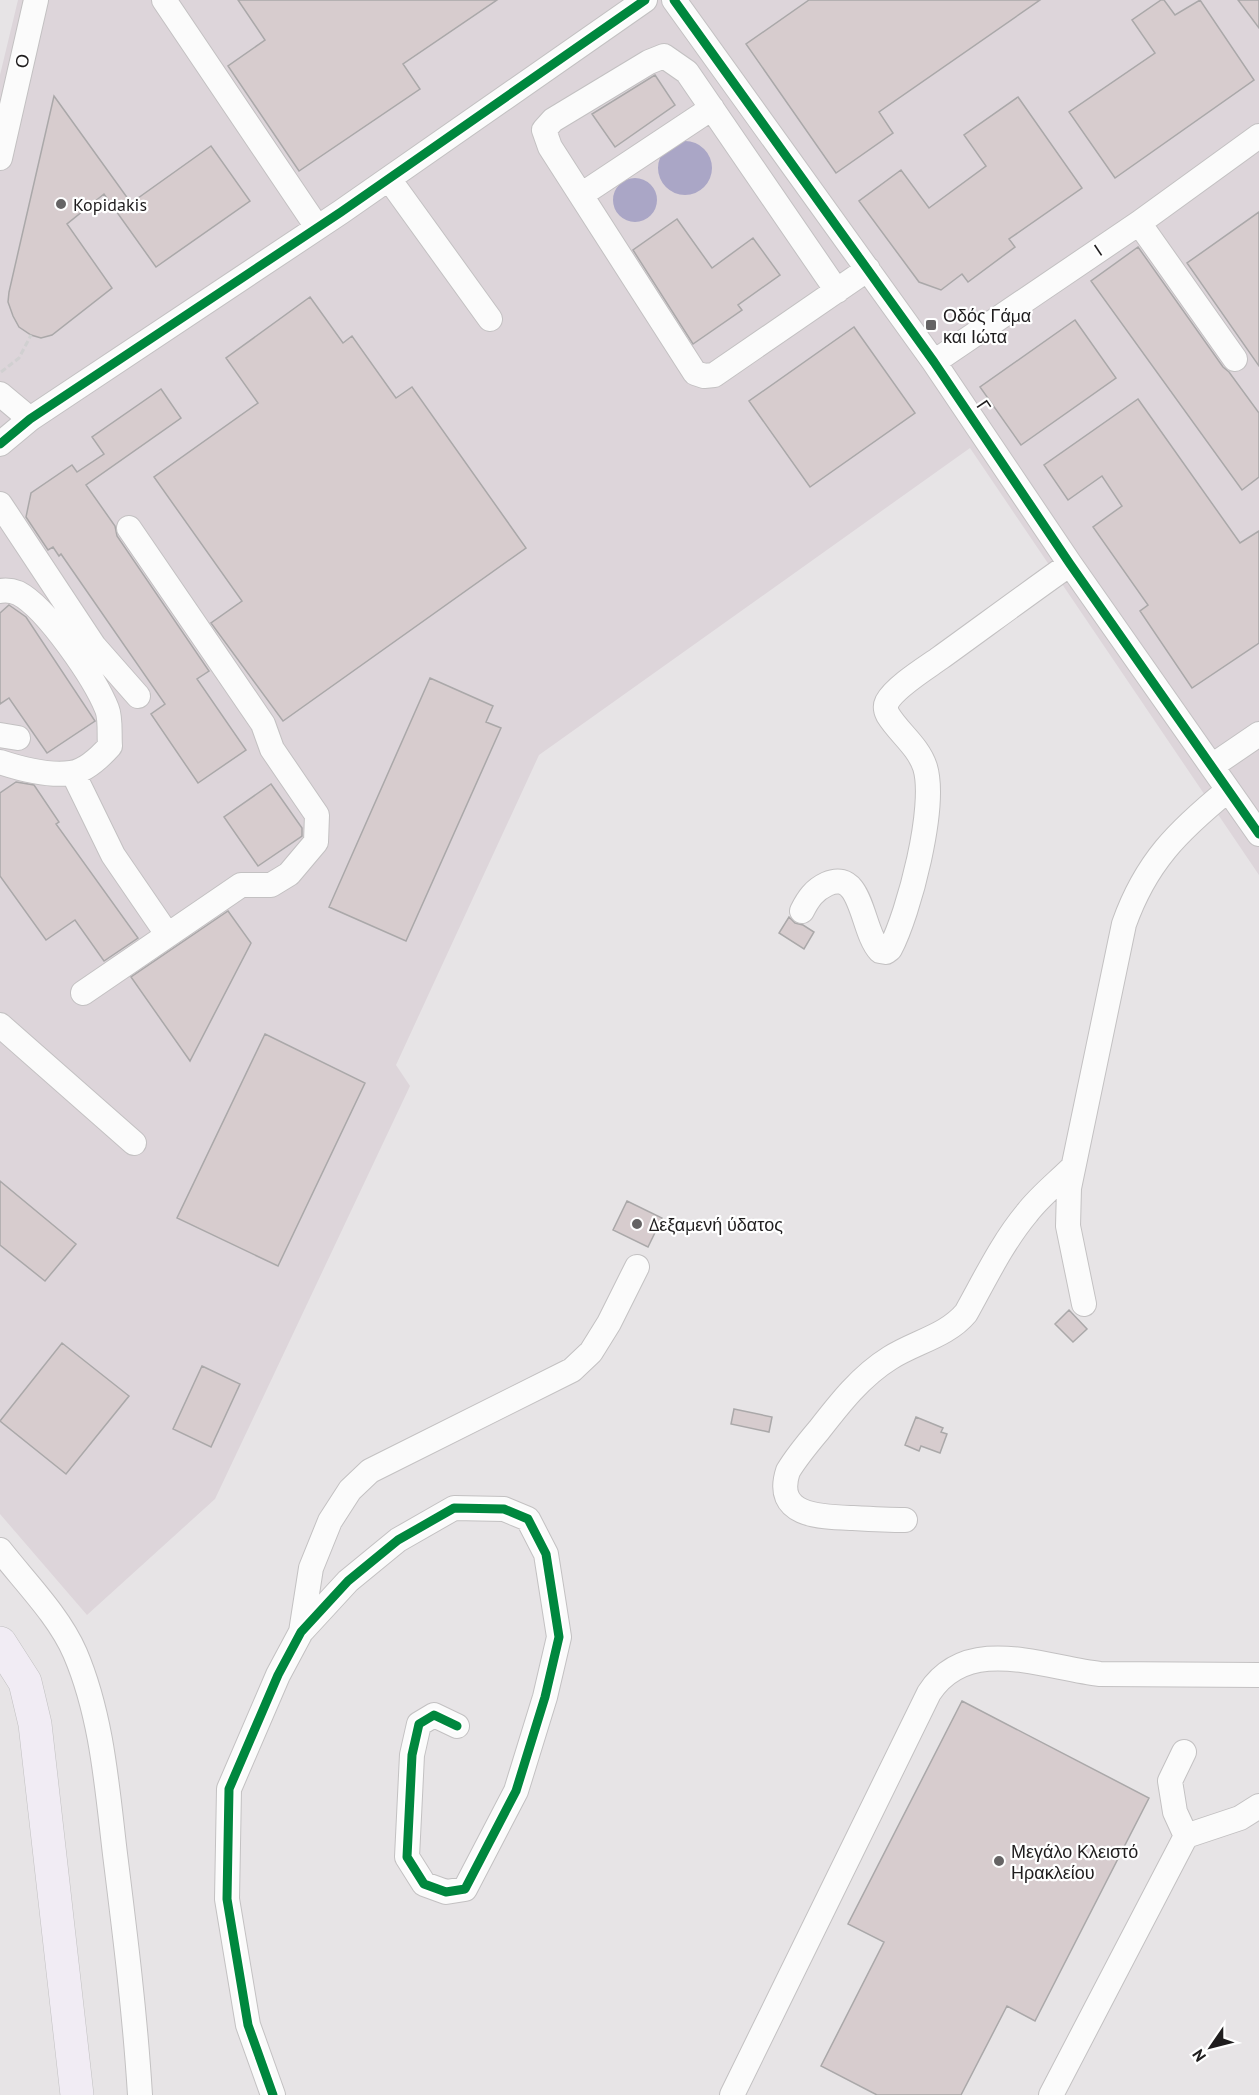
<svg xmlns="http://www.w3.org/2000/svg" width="1259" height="2095" font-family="'PT Sans',sans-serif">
<rect width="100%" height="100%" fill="#e7e4e6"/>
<path fill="#ddd5da" d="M18,0H1259V875L970,448L539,755L396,1065L410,1086L215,1499L87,1615L0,1514V75Z"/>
<path fill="#aaa6c6" d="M658 168a27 27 0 1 1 54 0a27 27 0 1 1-54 0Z
M613 200a22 22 0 1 1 44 0a22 22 0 1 1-44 0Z"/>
<path fill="#d7ccce" stroke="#aaa8a9" stroke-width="1.5" d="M238,0H497L403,64L420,89L299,171L228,66L265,40Z
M809,0H1040L879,112L893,133L836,173L746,44Z
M1161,0H1164L1175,15L1200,0L1254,80L1115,178L1069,112L1155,53L1132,20Z
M1238,0H1259V28Z
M655,75L675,105L615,147L592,114Z
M54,96L131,203L211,146L250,201L156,267L104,194L67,224L112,288L52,335L41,338L31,335L19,327L13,316L8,302L9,292Z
M1018,97L1082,188L1009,239L1015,247L968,282L962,274L941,290L919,282L859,201L901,170L929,208L986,166L964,135Z
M1259,212V366L1187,263Z
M677,219L712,268L753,238L780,275L738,305L742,310L693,344L633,250Z
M1138,247L1223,367L1229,372L1259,413V477L1242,490L1091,281Z
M310,297L343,343L352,336L396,398L412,387L526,548L283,721L211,623L242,601L154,477L258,403L226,358Z
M1075,320L1116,378L1021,445L980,387Z
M854,327L915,413L810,487L749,401Z
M161,389L181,418L86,485L115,526L117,536L209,671L197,679L246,750L198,783L151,714L165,704L61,554L59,556L53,547L48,550L26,517L31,493L72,465L77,472L104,454L92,437Z
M1138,399L1240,543L1259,531V643L1192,688L1140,611L1148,605L1093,527L1122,506L1102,476L1068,500L1044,465Z
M9,605L26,617L95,721L47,753L9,698L0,704V613Z
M430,678L493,706L486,722L501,728L406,941L329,907Z
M16,782L34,785L59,822L56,824L138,938L104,961L75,920L46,940L0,876V793Z
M271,784L302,828V836L258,866L224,817Z
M228,911L251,943L190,1061L131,977Z
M789,917L795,923L803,925L814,932L804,949L779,933Z
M265,1034L365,1083L278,1266L177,1218Z
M0,1181L76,1244L45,1281L0,1245Z
M627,1201L662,1218L648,1247L613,1230Z
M1069,1310L1087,1329L1073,1342L1055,1324Z
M62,1343L129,1396L66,1474L0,1421Z
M202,1366L240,1384L211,1447L173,1429Z
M734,1409L772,1417L769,1432L731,1424Z
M916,1417L943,1428L941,1432L947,1434L940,1453L921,1446L919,1451L905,1445Z
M962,1701L1149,1798L1035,2021L1007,2006L961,2095H877L821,2066L884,1942L848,1924Z"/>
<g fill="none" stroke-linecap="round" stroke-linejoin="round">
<defs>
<path id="minor" d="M164,0L317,227
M674,0L934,362L1070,564L1259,834
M0,158L36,0
M389,179L490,319
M581,195L712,108
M1139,223L1235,359
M837,291L687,72L664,56L649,62L553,120L544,130L550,147L695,373L704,376L714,375L868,269
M934,362L1139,223L1259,136
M0,394L30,419
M0,444L30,419L341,212L645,0
M0,504L94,646L138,696
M0,591C6,590 13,591 18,593C47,608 95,679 107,709C111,719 109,735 110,746C101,756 86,771 71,773C49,776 21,769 0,762
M0,735L18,738
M1212,766L1259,734
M73,773L113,855L167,934
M802,911C808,899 814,890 827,884C863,868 861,931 880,951L886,952L890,949C909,913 937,806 925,767C918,746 899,733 888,715C886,711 885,706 887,702C895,687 926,668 940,658C983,627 1026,595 1070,564
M83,993L241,885H271L289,874L316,842L317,815L272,749L263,724L129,528
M0,1025L134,1143
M1084,1304L1068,1226L1069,1188L1124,924C1146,862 1178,831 1228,790
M905,1520C888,1520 870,1519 853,1518C822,1517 773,1517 788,1471C797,1456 808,1443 819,1430C840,1403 861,1376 890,1358C915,1342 947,1336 966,1313C985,1279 1002,1243 1027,1213C1040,1196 1058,1182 1073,1167
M0,1550C25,1582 59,1616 75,1653C102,1716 107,1787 115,1854C125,1934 135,2014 140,2095
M301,1632L311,1568L330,1521L350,1490L370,1471L572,1370L591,1352L609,1323L637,1267
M1184,1752L1170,1781L1175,1812L1186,1836
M273,2095L248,2025L227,1899L229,1789L278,1675L301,1632L348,1581L398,1540L454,1508L504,1509L528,1519L546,1554L559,1637L545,1697L516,1791L465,1889L446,1892L424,1884L407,1857L412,1755L419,1724L434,1715L457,1726
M732,2095L929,1693C968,1633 1044,1668 1100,1674L1259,1675
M1051,2095L1186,1836L1240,1818L1259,1806"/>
<path id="highway" d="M0,1643L25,1682L35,1724L77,2095"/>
</defs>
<use href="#minor" stroke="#c3c1c2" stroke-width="26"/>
<use href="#highway" stroke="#c1c0c1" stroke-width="34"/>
<path stroke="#d1d0d1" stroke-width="3" stroke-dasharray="6 3" stroke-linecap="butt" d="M1,372L19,358L31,335"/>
<use href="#minor" stroke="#fbfbfb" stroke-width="24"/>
<use href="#highway" stroke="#f1ecf4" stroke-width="33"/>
<defs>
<path id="cycleway" d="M674,0L934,362L1070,564L1259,834
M0,444L30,419L341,212L645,0
M273,2095L248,2025L227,1899L229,1789L278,1675L301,1632L348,1581L398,1540L454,1508L504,1509L528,1519L546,1554L559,1637L545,1697L516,1791L465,1889L446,1892L424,1884L407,1857L412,1755L419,1724L434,1715L457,1726"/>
</defs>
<use href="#cycleway" stroke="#fff" stroke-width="13"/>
<use href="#cycleway" stroke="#00873e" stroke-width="9"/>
</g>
<g fill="#656364" stroke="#fff" stroke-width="2">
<circle cx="61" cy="204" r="6"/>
<rect x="925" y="319" width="12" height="12" rx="3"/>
<circle cx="637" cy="1224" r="6"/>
<circle cx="999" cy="1861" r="6"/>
</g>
<g text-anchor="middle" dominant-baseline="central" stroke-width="4.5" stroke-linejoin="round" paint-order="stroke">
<g font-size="18" fill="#1f1d1e" stroke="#fff">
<text transform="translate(22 61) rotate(-77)">Ο</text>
<text transform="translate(1098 250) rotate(-34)">Ι</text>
<text transform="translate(984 406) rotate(56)">Γ</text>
</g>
<g font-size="18" fill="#1f1d1e" stroke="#fff" text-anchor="start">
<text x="73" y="204">Kopidakis</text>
<text x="943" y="315">Οδός Γάμα<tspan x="943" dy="21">και Ιώτα</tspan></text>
<text x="649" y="1224">Δεξαμενή ύδατος</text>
<text x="1011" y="1851">Μεγάλο Κλειστό<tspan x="1011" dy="21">Ηρακλείου</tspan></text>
</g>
</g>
<g transform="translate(1211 2047) rotate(235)" stroke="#ffffff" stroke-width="4.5" paint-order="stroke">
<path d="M0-4.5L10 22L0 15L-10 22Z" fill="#1f1d1e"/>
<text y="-9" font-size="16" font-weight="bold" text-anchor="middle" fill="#1f1d1e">N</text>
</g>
</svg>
